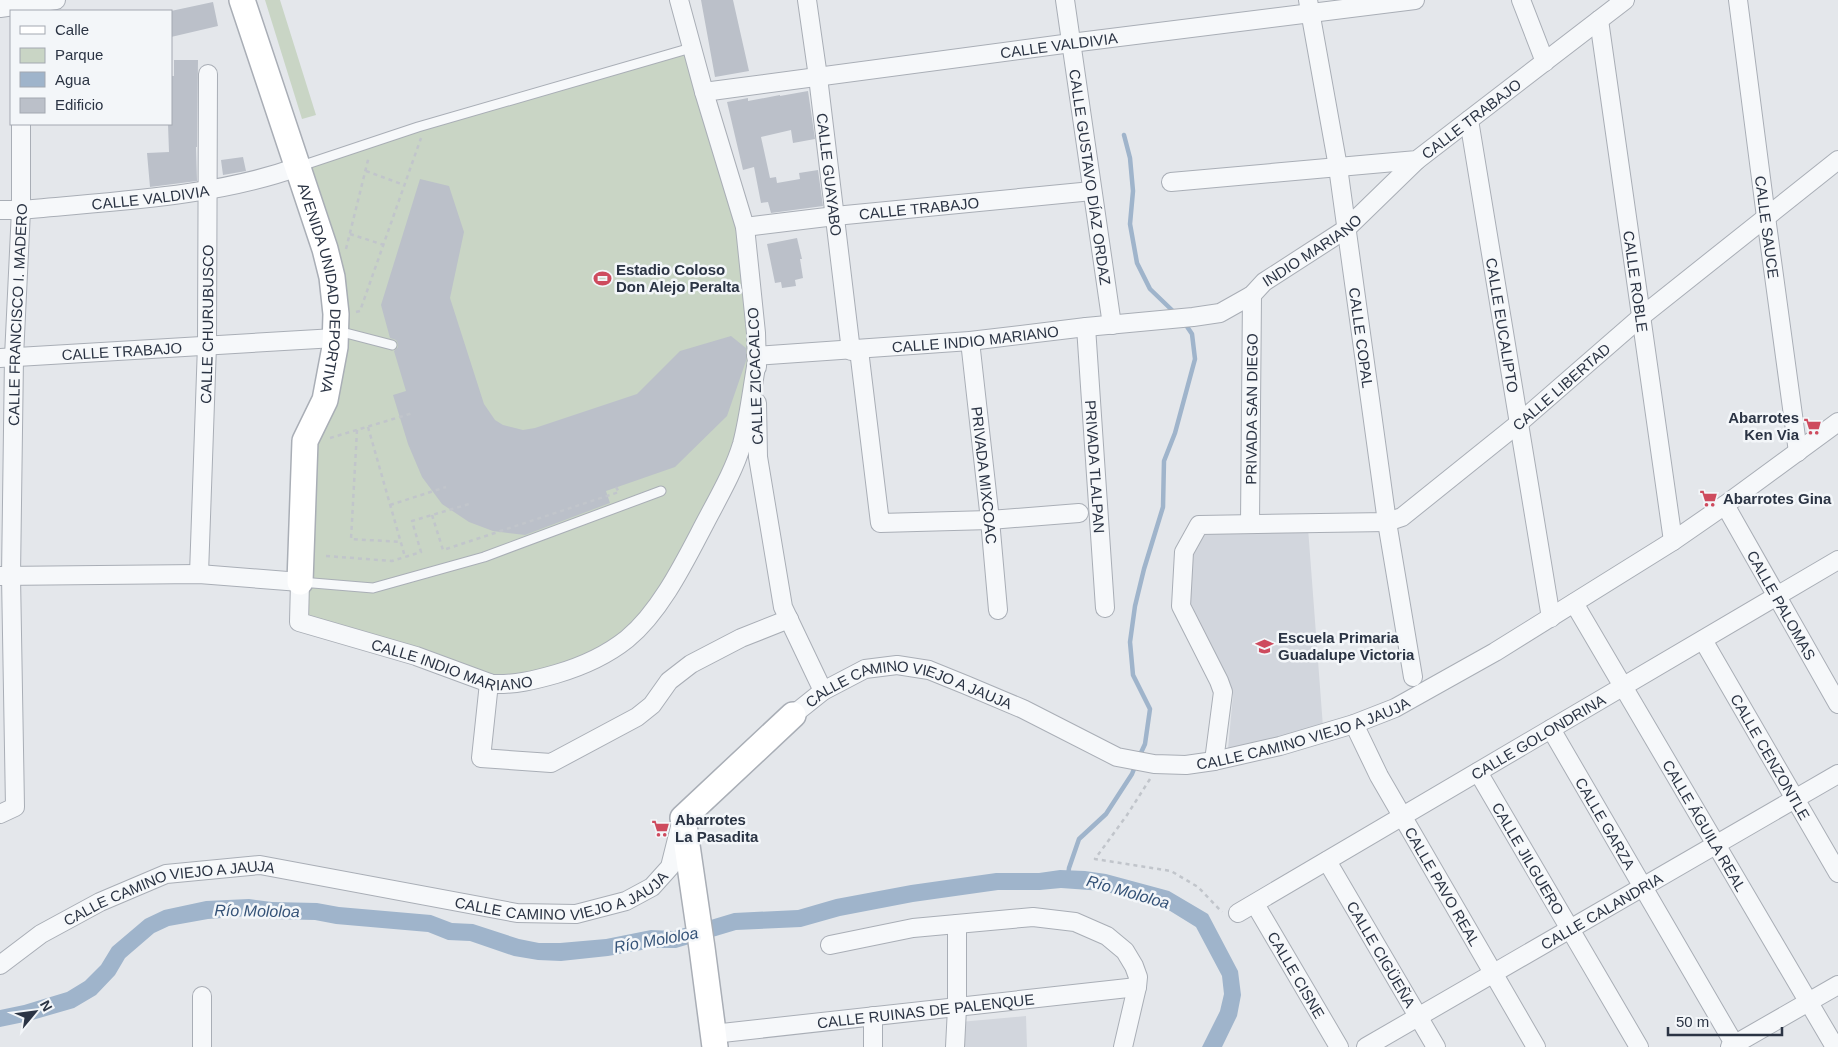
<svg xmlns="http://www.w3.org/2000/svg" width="1838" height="1047" font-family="Helvetica,sans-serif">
<rect width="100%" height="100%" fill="#e4e7eb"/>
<path fill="#d2d6dd" d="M1308,528L1323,727L1228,749L1233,695L1188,597L1192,549L1204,530Z
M1026,1016L1027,1047H960V1022Z"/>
<path fill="#c9d5c5" d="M265,0H280L316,115L302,119Z
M691,48L745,227L757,361L725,485L627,639L505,685L299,622L305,441L335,349L298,167Z"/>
<path fill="#9fb4cb" d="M1060,870L1085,871L1106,874L1169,891L1208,914L1238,971L1241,995L1237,1016L1222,1047H1202L1220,1011L1224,994L1222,976L1196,927L1162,906L1103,891L1061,888L1040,890H998L913,902L840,916L801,927L736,930L676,948H653L608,956L561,961L538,960L514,956L470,941L448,940L428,932L336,924L315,920L271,919L249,916L208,919L169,926L154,933L125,958L115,975L96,995L74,1008L29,1021L0,1027V1010L24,1005L67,992L85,981L101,965L112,947L145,919L164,910L206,901L249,899L272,902L317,903L339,907L431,915L452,923L473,924L519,939L539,943H560L606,939L651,930L674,931L734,913L798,910L836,899L911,885L996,873H1039Z"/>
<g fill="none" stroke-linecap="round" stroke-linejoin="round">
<path stroke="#9fb4cb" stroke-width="4.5" d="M1124,135L1130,158L1133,191L1130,224L1137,263L1150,289L1175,313
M1139,757L1145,744L1150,709L1133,675L1130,642L1135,606L1144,569L1163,507L1164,461L1175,433L1195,359L1192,334L1184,322
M1068,876L1069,868L1079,839L1106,814L1132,774L1136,764"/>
</g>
<path fill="#bbc0c9" d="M701,0H733L749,71L715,77Z
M213,2L218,26L171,37V11Z
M174,60H198L197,147H196L197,181L150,187L147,153L169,152L168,124H171V76H174Z
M808,91L815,139L793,143L791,130L761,137L770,178L776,177L777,183L800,179L799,173L818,170L823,206L771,213L768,202L761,203L754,167L743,170L727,102L748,98V101L780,95V96Z
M243,157L246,171L223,175L221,160Z
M420,179L449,186L464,232L450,298L484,404L495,420L503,425L523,430L535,428L637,394L680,351L731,336L746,348V361L727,416L675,467L606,491L610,503L525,535L493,531L469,522L442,504L422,477L408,444L393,395L406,391L394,351L398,347V344L396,340L390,338L381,305Z
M797,238L802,259H800L803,278L795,280L796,286L782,288L781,282L775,283L767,244Z"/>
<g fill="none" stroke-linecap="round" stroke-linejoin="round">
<defs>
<path id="lane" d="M298,167L418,127L691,48
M338,331L392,345
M301,582L373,588L484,557L661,491"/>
<g id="street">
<path d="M679,0L704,92L745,227L756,333L757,367"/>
<path id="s1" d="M807,0L818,77L851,351"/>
<path id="s2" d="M1065,0L1112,325"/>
<path id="s3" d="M1308,0L1338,167L1387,522L1413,677"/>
<path d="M1521,0L1545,62"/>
<path id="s4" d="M1738,0L1766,217L1798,452"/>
<path d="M0,8L56,0"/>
<path id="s5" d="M1599,20L1673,541"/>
<path id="s6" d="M704,92L1071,43L1415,0"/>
<path id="s7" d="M1469,120L1551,618"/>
<path id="s8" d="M1171,182L1417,160L1625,0"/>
<path id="s9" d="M0,210H21C112,201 211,198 298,167"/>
<path id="s10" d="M745,227L835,216L1092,191"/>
<path id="s11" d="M1086,327L1105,608"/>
<path id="s12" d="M970,341L990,520L998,610"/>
<path d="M859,350L880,523L990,520L1079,513"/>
<path id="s13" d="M756,356L970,341L1086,327L1193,317L1220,313L1252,295L1264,282L1346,229L1417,160"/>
<path id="s14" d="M0,358L335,338"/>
<path d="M757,403L758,457L783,607L823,691"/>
<path id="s15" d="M1725,505L1838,704"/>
<path id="s16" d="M1250,523L1252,295"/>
<path id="s17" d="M199,574L207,345L208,74"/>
<path id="s18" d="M0,576L199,574L300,582L299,622L416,656L492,684C515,685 535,680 556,674C580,667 607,655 627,639C661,611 685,561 705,523C718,498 734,471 742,444C749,417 752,389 757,361"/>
<path id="s19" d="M1574,603L1835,1047"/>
<path id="s20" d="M1703,640L1838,873"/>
<path d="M489,683L481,758L551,763L637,717L652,705L669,681L691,664L741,638L789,619"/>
<path id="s21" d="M793,715L823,691L865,669L897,665L929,670L966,685L1023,709L1117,757L1154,764L1186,765L1214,761L1280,746L1354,724L1395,708L1495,652L1673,541L1725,505L1838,422"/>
<path id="s22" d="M1354,724L1379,776L1536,1047"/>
<path id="s23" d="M1551,729L1736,1047"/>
<path id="s24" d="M1214,761L1223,692L1219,681L1181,606L1184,552L1199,525L1387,522L1402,517L1519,423L1642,316L1838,160"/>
<path id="s25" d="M1478,772L1639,1047"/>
<path id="s26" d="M0,814L15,807L11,576L14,357L21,210V124"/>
<path id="s27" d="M1327,861L1436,1047"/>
<path id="s28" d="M1255,904L1339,1047"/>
<path id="s29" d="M1238,913L1838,560"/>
<path d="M830,945L913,928L1033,917L1075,922L1107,936L1125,951L1134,966L1138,977L1137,987L1123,1047"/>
<path id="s30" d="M0,965L41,934L100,902L166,874L260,865L517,913L576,914L626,901L652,887L670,867L680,827"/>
<path d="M202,996V1047"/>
<path id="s31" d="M713,1034L1137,987"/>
<path d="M873,1047V1016"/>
<path d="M955,1047L957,1008V924"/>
<path id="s32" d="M1366,1047L1838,774"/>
<path d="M1730,1047L1838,985"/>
</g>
<g id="secondary">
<path id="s33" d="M242,0L325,249L332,277L336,314L335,347L325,400L305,441L300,582"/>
<path d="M715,1047L702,948L683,818L793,715"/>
</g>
</defs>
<use href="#lane" stroke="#a9aeb6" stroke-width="11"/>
<use href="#street" stroke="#a9aeb6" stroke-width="20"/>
<use href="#secondary" stroke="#a9aeb6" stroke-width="28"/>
<path stroke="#c1c5cb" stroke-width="2.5" stroke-dasharray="4 4" stroke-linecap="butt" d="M366,171L404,185
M350,234L384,245
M346,249L369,156
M356,312L360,311L421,138
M368,427L405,557
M357,430L351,539L401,542
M330,438L413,413
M390,505L446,487
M432,515L443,550L619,492L616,487
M326,556L392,561L421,552L412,521L469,504
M1150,779L1127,815L1095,859L1171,871L1198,887L1222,912"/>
<use href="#lane" stroke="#f6f8fa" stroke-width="9"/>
<use href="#street" stroke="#f6f8fa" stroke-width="18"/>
<use href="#secondary" stroke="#fff" stroke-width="25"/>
</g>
<defs>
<symbol id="stadium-bare" viewBox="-9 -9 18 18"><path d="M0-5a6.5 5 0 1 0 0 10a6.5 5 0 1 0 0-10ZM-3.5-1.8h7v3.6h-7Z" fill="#ce4b5e" stroke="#f3f6f9" stroke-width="2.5" paint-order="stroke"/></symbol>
<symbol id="supermarket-bare" viewBox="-9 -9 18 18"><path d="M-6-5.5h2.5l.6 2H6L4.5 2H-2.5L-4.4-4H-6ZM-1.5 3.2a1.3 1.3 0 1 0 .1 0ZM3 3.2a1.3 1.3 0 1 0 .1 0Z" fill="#ce4b5e" stroke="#f3f6f9" stroke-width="2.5" paint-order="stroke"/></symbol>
<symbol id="school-bare" viewBox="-9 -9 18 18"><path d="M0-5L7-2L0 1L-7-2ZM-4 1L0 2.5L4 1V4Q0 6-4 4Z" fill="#ce4b5e" stroke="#f3f6f9" stroke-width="2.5" paint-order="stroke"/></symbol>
</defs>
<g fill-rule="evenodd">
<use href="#stadium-bare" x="590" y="266" width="25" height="25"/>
<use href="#supermarket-bare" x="1800" y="414" width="25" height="25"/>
<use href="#supermarket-bare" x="1696" y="486" width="25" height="25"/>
<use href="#school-bare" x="1252" y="634" width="25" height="25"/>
<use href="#supermarket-bare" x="648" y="816" width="25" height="25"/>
</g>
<g text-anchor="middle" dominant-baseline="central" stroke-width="5" stroke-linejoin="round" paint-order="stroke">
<g font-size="15" fill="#2b3444" stroke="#f3f6f9">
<text stroke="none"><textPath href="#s6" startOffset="358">CALLE VALDIVIA</textPath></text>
<text stroke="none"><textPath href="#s8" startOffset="315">CALLE TRABAJO</textPath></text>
<text stroke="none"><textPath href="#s1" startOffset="176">CALLE GUAYABO</textPath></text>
<text stroke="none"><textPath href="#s2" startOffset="179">CALLE GUSTAVO DÍAZ ORDAZ</textPath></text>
<text stroke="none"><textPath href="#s9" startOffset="151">CALLE VALDIVIA</textPath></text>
<text stroke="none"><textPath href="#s10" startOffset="175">CALLE TRABAJO</textPath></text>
<text stroke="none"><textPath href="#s4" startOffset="229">CALLE SAUCE</textPath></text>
<text stroke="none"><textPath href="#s13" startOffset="578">INDIO MARIANO</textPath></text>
<text stroke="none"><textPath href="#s5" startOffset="264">CALLE ROBLE</textPath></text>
<text stroke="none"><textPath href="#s33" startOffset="301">AVENIDA UNIDAD DEPORTIVA</textPath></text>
<text stroke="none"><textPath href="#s26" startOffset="509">CALLE FRANCISCO I. MADERO</textPath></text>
<text stroke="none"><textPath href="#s17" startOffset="250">CALLE CHURUBUSCO</textPath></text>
<text stroke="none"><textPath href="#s7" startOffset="208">CALLE EUCALIPTO</textPath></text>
<text stroke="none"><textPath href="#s3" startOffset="342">CALLE COPAL</textPath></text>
<text stroke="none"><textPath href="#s13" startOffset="220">CALLE INDIO MARIANO</textPath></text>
<text stroke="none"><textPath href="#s14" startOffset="122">CALLE TRABAJO</textPath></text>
<text transform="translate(755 376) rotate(-92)">CALLE ZICACALCO</text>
<text stroke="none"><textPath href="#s24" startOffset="660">CALLE LIBERTAD</textPath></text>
<text stroke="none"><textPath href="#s16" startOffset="114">PRIVADA SAN DIEGO</textPath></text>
<text stroke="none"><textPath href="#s11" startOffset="140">PRIVADA TLALPAN</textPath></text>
<text stroke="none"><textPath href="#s12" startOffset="135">PRIVADA MIXCOAC</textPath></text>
<text stroke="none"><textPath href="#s15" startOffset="115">CALLE PALOMAS</textPath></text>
<text stroke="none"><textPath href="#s18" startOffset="500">CALLE INDIO MARIANO</textPath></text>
<text stroke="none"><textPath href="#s21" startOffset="129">CALLE CAMINO VIEJO A JAUJA</textPath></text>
<text stroke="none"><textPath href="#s21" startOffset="549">CALLE CAMINO VIEJO A JAUJA</textPath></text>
<text stroke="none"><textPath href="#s29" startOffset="348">CALLE GOLONDRINA</textPath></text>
<text stroke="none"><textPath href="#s20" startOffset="135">CALLE CENZONTLE</textPath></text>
<text stroke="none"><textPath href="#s23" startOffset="109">CALLE GARZA</textPath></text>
<text stroke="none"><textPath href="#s19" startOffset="258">CALLE ÁGUILA REAL</textPath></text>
<text stroke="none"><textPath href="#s25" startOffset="100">CALLE JILGUERO</textPath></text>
<text stroke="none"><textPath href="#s30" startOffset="594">CALLE CAMINO VIEJO A JAUJA</textPath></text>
<text stroke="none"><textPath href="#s22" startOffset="185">CALLE PAVO REAL</textPath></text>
<text stroke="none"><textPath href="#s30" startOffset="189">CALLE CAMINO VIEJO A JAUJA</textPath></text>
<text stroke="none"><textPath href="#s32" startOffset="272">CALLE CALANDRIA</textPath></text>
<text stroke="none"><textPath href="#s27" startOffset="108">CALLE CIGÜEÑA</textPath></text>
<text stroke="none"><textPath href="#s28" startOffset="82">CALLE CISNE</textPath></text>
<text stroke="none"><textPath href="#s31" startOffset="214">CALLE RUINAS DE PALENQUE</textPath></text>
</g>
<g font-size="15" font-weight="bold" fill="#2b3444" stroke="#f3f6f9" text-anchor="start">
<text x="616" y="269">Estadio Coloso<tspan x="616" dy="17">Don Alejo Peralta</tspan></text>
<text x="1799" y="417" text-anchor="end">Abarrotes<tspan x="1799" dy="17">Ken Via</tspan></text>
<text x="1723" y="498">Abarrotes Gina</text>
<text x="1278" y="637">Escuela Primaria<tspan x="1278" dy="17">Guadalupe Victoria</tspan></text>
<text x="675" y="819">Abarrotes<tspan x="675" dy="17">La Pasadita</tspan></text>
</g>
<g font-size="16" font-style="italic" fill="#355378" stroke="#f3f6f9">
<text transform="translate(1128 892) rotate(16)">Río Mololoa</text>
<text transform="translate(257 911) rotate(1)">Río Mololoa</text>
<text transform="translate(656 940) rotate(-10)">Río Mololoa</text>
</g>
</g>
<rect x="10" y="10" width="162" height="115" fill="#f3f6f9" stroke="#a3a8b1"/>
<rect x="20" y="26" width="25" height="8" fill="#ffffff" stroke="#a3a8b1"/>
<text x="55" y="35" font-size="15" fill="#2b3444">Calle</text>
<rect x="20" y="48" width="25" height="15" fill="#c9d5c5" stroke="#a3a8b1"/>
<text x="55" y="60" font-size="15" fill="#2b3444">Parque</text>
<rect x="20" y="72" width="25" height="15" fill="#9fb4cb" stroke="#a3a8b1"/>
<text x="55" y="85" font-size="15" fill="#2b3444">Agua</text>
<rect x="20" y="98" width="25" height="15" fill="#bbc0c9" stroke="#a3a8b1"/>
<text x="55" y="110" font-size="15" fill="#2b3444">Edificio</text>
<g transform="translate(35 1012) rotate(61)" stroke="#f3f6f9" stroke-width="4" paint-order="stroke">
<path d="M0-4L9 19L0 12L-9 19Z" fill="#2b3444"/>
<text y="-8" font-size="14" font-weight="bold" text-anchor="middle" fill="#2b3444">N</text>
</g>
<path d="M1668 1027v8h114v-8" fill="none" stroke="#2b3444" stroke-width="2.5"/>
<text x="1676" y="1027" font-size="15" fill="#2b3444" stroke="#f3f6f9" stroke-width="4" paint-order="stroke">50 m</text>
</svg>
